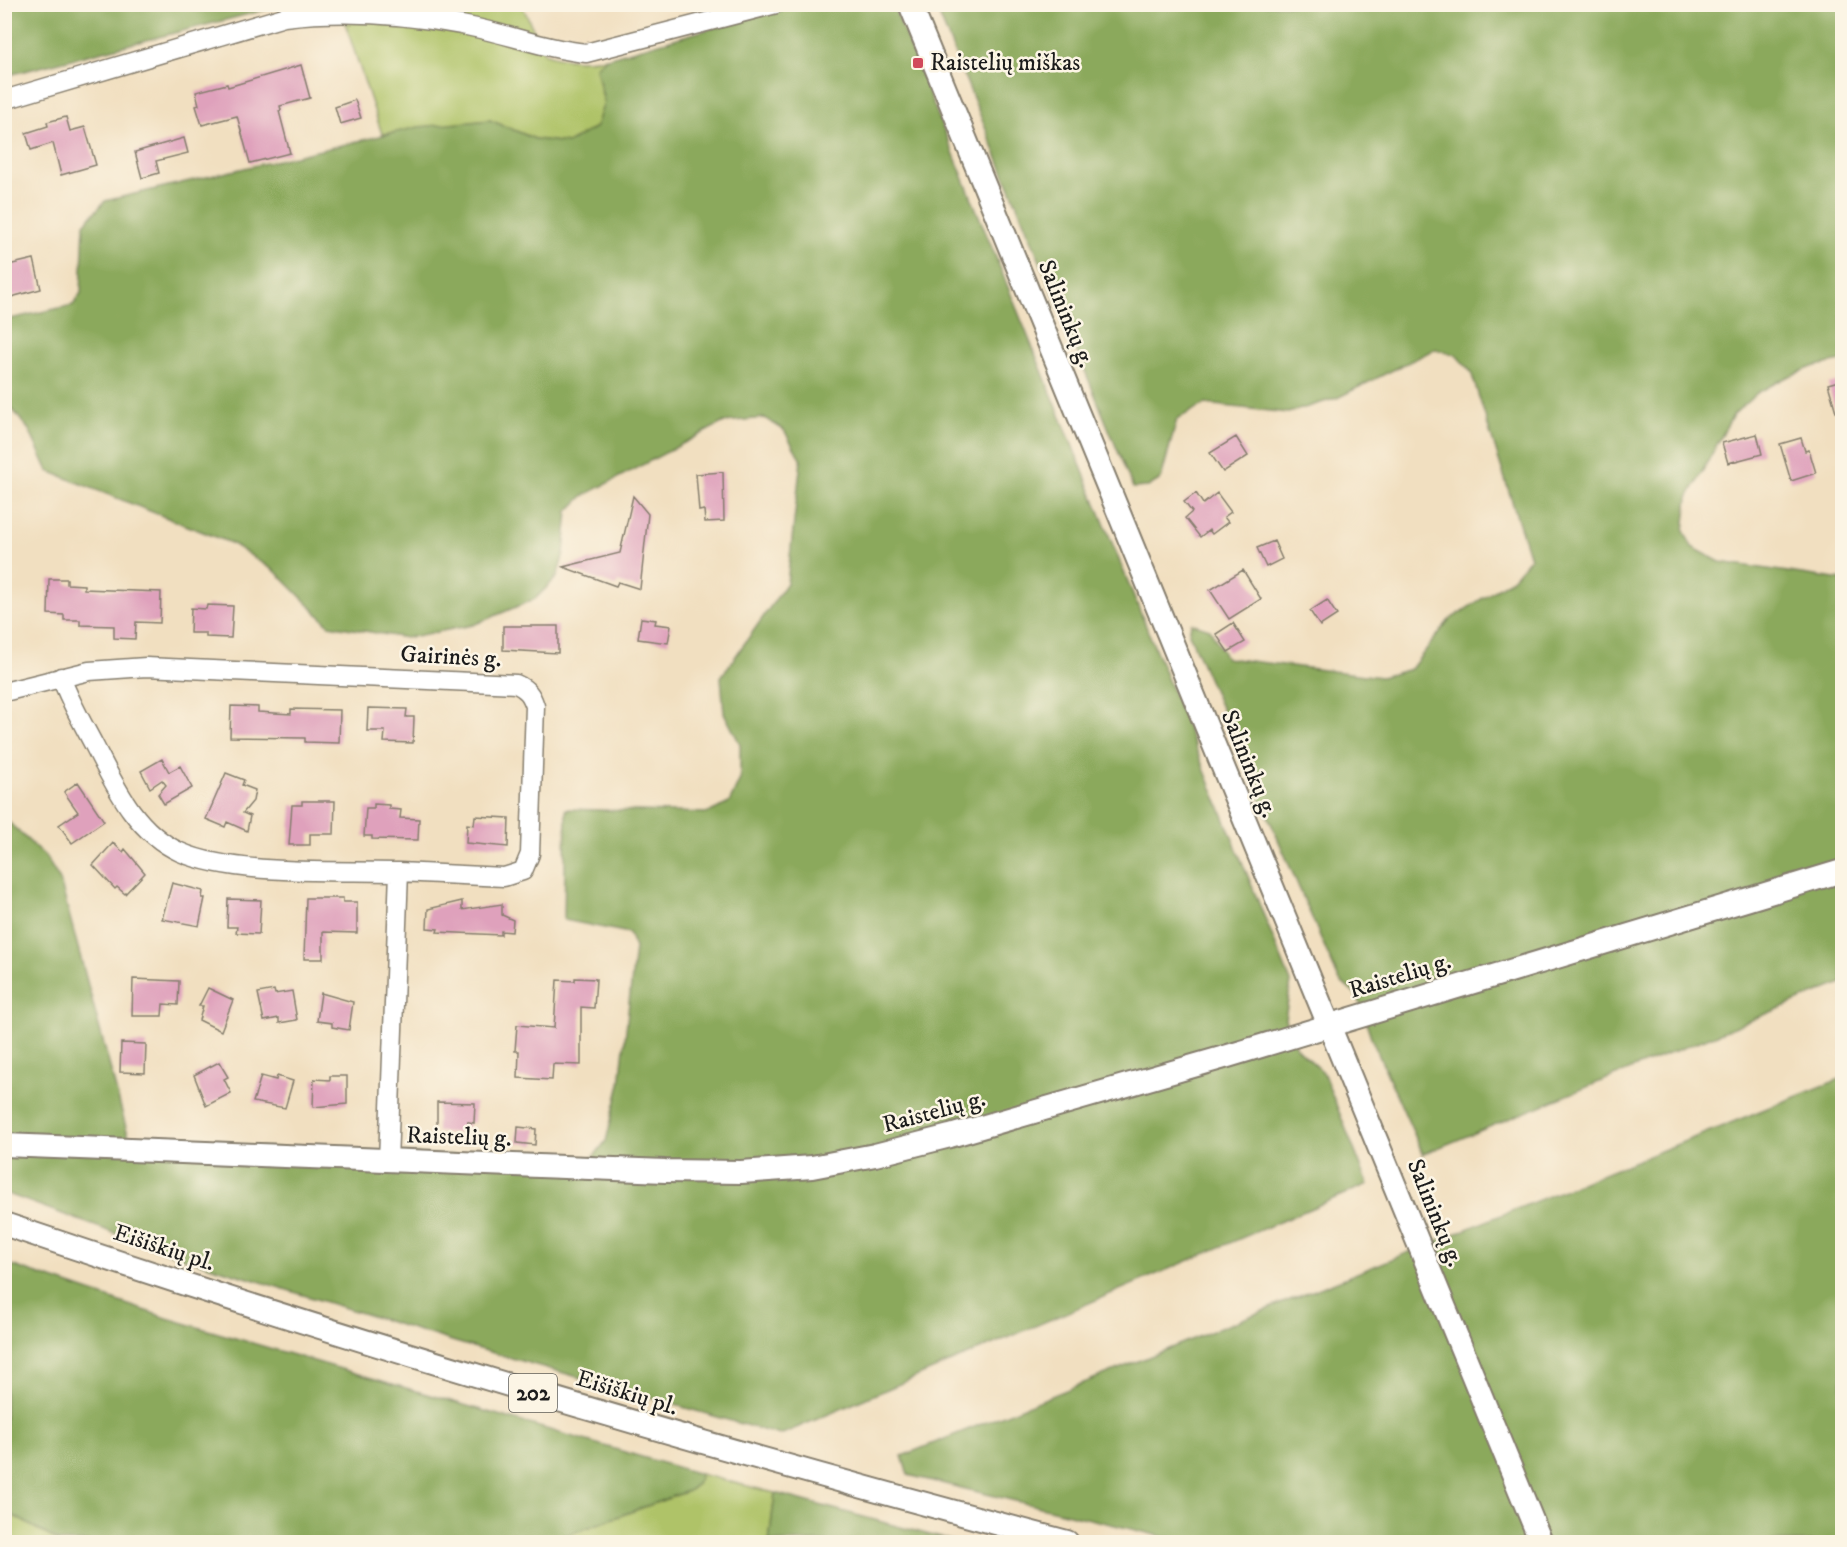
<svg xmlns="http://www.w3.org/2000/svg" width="1847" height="1547" font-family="'IM FELL DW Pica',serif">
<rect width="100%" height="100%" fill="#fcf5e5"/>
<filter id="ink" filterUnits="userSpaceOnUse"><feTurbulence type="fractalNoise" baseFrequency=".0167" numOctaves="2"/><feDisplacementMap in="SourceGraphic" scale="12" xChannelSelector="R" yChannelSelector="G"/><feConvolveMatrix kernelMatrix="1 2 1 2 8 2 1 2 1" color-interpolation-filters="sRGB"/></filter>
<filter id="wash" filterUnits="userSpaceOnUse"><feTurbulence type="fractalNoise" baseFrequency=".008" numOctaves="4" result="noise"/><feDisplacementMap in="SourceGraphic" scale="24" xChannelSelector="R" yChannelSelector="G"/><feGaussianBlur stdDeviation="1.35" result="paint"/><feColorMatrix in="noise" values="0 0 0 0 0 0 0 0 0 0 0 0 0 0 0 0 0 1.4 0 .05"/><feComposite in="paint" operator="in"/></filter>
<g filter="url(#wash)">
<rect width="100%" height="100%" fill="#f1dfc0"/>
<path fill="#afc367" stroke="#667042" stroke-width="1.5" d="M339,5H522L544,53C565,61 584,61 607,58L596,68L604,103L596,127L568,143L535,139L490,120L382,134Z
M700,1474L775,1493L769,1542H548L688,1491L697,1484Z
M5,1511L60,1542H5Z"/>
<path fill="#8ba95c" stroke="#54623c" stroke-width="1.5" d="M5,4H285V5L5,76Z
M793,5H893L1291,982L1285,1019L1296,1047L1323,1072L1368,1184L780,1435L455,1342L174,1255L5,1193L4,818L45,856L60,880L130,1142L590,1161L606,1141L620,1084L635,948L629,933L564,920L566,809L708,813L729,803L740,779V744L724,713L721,677L787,583L801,460L784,430L765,418L724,422L583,496L568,511L564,553L557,577L535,599L473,625L406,638L329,625L275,571L231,543L48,471L29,430L5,400V320L73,305L81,293L84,224L105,201L418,127L490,120L535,139L568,143L596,127L604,102L596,67L607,58Z
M935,5H1842V361L1815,366L1787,377L1757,393L1733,415L1688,498L1684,531L1692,547L1720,562L1842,580V983L1423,1154L1372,1040L1358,997L1339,980L1189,634L1191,623L1210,629L1226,658L1381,677L1411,669L1449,620L1512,579L1530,558L1471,372L1456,355L1435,349L1337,398L1288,413L1205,404L1177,419L1161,479L1148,487L1133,488Z
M1842,1078V1542H1185L908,1475L902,1456Z
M5,1263L167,1318L700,1474L697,1484L688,1491L548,1542H60L5,1511Z
M775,1493L956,1542H769Z"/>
<g id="blocks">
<path fill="#dfa1bc" d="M301,65L310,98L280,106L281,110L279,111L290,153L250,163L237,116L202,125L196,106L199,105L196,92L227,84L228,87Z
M355,100L361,118L340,124L335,107Z
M66,117L70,131L85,127L96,165L61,175L53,143L31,150L26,133L48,126L47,122Z
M184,138L188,153L156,161L159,173L142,178L135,152Z
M34,259L41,289L11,297L4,266Z
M1842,380V421L1839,422L1828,384Z
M1757,434L1762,454L1728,463L1722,443Z
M1236,437L1248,456L1223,472L1210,453Z
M1801,438L1805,451L1809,450L1816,473L1791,481L1780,444Z
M723,472L724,521L705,522L704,510L699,511L696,474Z
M1196,493L1203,504L1217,493L1231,512L1224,517L1228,522L1212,534L1209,530L1200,537L1185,518L1192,512L1184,502Z
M633,496L648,514L640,589L618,582L616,586L563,567L620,553Z
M1274,541L1282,559L1266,567L1257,548Z
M1243,570L1261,599L1229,619L1210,590Z
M49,579H67V584L84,585V589L161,592L160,623L136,622L135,639L114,638V626L80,625V620H64V615L48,614Z
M1327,600L1337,615L1320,626L1310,611Z
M207,605L233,606L231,638L206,637V633H190L191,608L206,609Z
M641,618L656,620L655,624L671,626L668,643L638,639Z
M1233,623L1245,642L1228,652L1216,634Z
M503,626H558V653L503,650Z
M231,706L258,707V712L291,714V709L340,710L339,743L305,742V738L230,737Z
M368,708L407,709L406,717H414L413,743L384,742L385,731H367Z
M162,759L169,772L180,766L192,788L164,804L158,794L166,785L162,780L150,788L141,771Z
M226,773L244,780L242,785L255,790L253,801L243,813L250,816L247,831L227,822L225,827L206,819Z
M78,782L104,821L72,843L59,825L78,812L64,792Z
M302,801H335L334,834H310V845H289L292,805H302Z
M374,804L389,805V809L401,810L400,818L419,819L418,840L372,839V836H364L366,808H374Z
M475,816L509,818L508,847L466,843L467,824L474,825Z
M113,843L123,852L125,849L145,873L125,894L117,887L115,889L93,865Z
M172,883L203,891L202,898H205L199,926L162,919Z
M306,898H343V902H357V933L323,932V959H304Z
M228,899L261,900L259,934L236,933L237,927H227Z
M462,901V910L502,904V915L513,920L512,932L501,931V935L437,932L438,929L427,928L428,909Z
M575,978L596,979L594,1008L581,1007V1065L553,1064L552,1080L518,1078L519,1051H515L517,1025L554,1028L557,980L575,981Z
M133,979L179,981L178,1005L163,1004L162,1016H132Z
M208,988L233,1000L221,1031L199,1020L203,1006H199Z
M274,990L275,994L292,991L297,1020L279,1023V1018L264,1021L258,993Z
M321,993L353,1002L349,1030L332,1027V1023L317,1021Z
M121,1043L146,1044L145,1073L120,1072Z
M219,1062L228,1077L224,1079L231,1093L206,1106L194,1075Z
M261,1076L276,1080L277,1076L293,1081L285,1108L253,1102Z
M330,1076H347V1104L313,1107L314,1079L330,1080Z
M437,1102L475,1103L474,1123L468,1122V1133L437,1132Z
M518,1127L536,1129L535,1145L517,1143Z"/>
</g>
</g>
<g filter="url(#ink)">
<use href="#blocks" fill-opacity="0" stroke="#867e6e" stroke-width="1.5"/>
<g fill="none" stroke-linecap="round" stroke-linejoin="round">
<defs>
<path id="minor" d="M4,100L284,17C344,10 402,14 461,25C504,32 543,49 586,53L776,4
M61,677C70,702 83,724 95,747C116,788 136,832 180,852C234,876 338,870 399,872
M4,692L89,671L146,667L516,684C527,689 531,694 535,706L530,854L523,871L504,877L399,872L388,1161"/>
<path id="major" d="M910,4L1541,1542
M4,1145L665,1171L741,1172L812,1167L875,1155L950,1136L1228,1056L1842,871
M4,1224C355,1343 710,1448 1067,1542"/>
</defs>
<use href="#minor" stroke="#867e6e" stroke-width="21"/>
<use href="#major" stroke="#867e6e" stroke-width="26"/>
<use href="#minor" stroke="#fff" stroke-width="18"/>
<use href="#major" stroke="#fff" stroke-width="22"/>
</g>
</g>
<rect fill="#d1495b" stroke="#fcf5e5" stroke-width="2" x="912" y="57" width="12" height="12" rx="3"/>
<g text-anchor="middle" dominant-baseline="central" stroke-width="5" stroke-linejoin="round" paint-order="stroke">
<rect fill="#fcf5e5" stroke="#5f5d58" stroke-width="1.5" x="509" y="1374" width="48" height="38" rx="4.5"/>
<g font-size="22" font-weight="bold" fill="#1c1c1c">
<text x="533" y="1393">202</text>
</g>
<g font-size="24" fill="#1c1c1c" stroke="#fcf5e5" text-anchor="start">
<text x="930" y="63">Raistelių miškas</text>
</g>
<g font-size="24" fill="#1c1c1c" stroke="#fcf5e5">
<text transform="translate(1066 314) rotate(68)">Salininkų g.</text>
<text transform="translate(451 657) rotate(3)">Gairinės g.</text>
<text transform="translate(1249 764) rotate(68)">Salininkų g.</text>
<text transform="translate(1400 976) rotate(-17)">Raistelių g.</text>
<text transform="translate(934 1112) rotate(-15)">Raistelių g.</text>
<text transform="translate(459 1137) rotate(2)">Raistelių g.</text>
<text transform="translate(1435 1213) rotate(68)">Salininkų g.</text>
<text transform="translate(164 1248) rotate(18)">Eišiškių pl.</text>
<text transform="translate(627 1393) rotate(17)">Eišiškių pl.</text>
</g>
</g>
<rect width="1847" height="1547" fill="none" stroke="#fcf5e5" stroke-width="24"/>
</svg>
